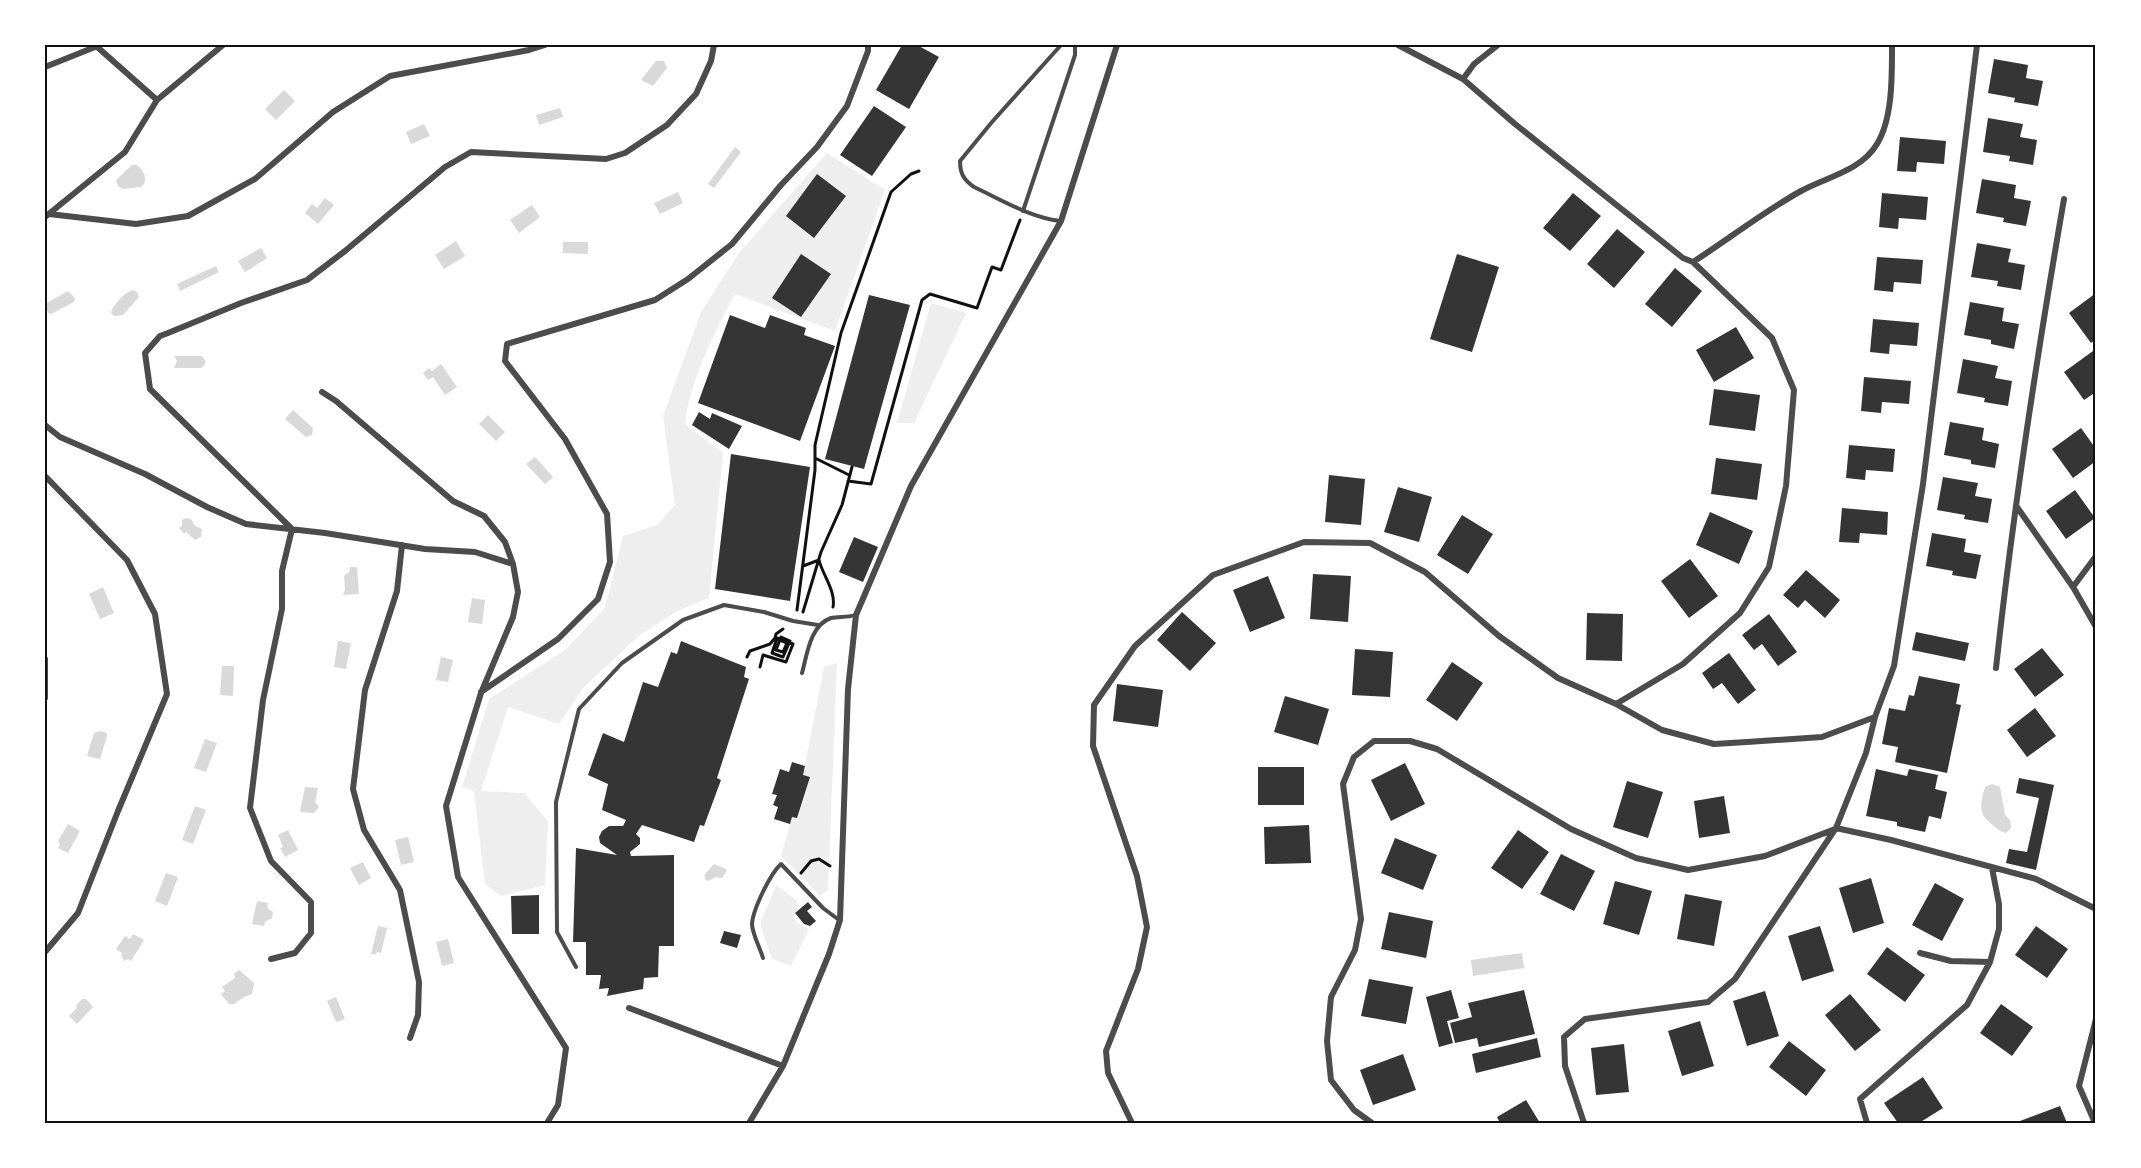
<svg xmlns="http://www.w3.org/2000/svg" width="2141" height="1168" font-family="Helvetica,sans-serif">
<rect width="100%" height="100%" fill="#fff"/>
<path fill="#eee" d="M827,153L885,190L835,331L735,294C715,331 689,383 685,424L723,453L709,598L678,611L641,634L584,687L559,724L508,707L481,791L524,793L548,821L545,885L501,896L485,884L474,791L462,787L489,699L565,650L605,608L623,536L657,525L675,505L663,416L701,312L739,253Z
M931,303L966,313L914,423H897Z
M837,663L828,890L820,896L781,856L792,817L797,818L810,777L803,775L824,667Z
M776,885L796,900L799,907L793,916L797,923L809,929L791,966L772,959L760,924Z"/>
<path fill="#d9d9d9" d="M656,61H664L667,68L653,86L641,80Z
M284,90L295,101L276,120L265,109Z
M560,108L563,117L539,125L536,115Z
M424,124L430,136L411,144L406,132Z
M735,147L741,152L714,188L708,184Z
M132,165H137C144,171 149,180 141,187L123,189L118,186L116,180Z
M678,192L683,203L660,214L654,203Z
M325,198L334,205L318,224L305,213L312,204L317,208Z
M532,205L540,217L519,233L510,220Z
M456,241L465,256L444,269L435,255Z
M563,242H588V254L563,253Z
M261,248L267,258L245,272L238,261Z
M216,266L219,272L180,291L177,284Z
M133,290L137,292L139,297L123,315L114,316L111,313C113,305 125,292 133,290Z
M68,291L75,298L74,302L51,314L48,313L45,304Z
M174,356H202L206,362L202,368H174L177,361Z
M441,364L457,387L445,395L433,377L428,380L423,373L429,368L432,371Z
M293,410L313,428L312,435L306,437L285,419Z
M488,415L505,432L496,441L479,424Z
M535,457L553,477L545,484L526,464Z
M186,518L191,519L195,526L202,529L201,537L195,540L186,532L184,534L179,528L182,526V520Z
M350,567H357L359,594L343,595L345,590L344,576L350,571Z
M103,587L114,613L100,619L89,594Z
M472,598L485,600L482,624L468,622Z
M338,641L351,643L346,669L334,667Z
M441,657L453,660L448,682L436,680Z
M222,666H234L233,696L220,695Z
M100,731L107,733V736L100,759L87,756L94,733Z
M205,739L217,743L206,772L194,768Z
M1992,784L2000,787L2005,815L2010,820L2011,828L2006,833C2001,832 1998,829 1994,826C1977,814 1980,805 1985,787Z
M305,787L318,788L315,802L319,807L314,813L300,812Z
M195,806L206,810L193,844L182,840Z
M68,824L80,831L68,853L58,848L60,845L58,841Z
M288,830L298,850L285,857L280,848L283,847L278,835Z
M408,837L414,862L401,865L395,840Z
M363,862L371,878L359,885L350,868Z
M714,864L726,869V872L722,878L716,877L708,881L705,879V874Z
M166,873L178,877L167,906L155,901Z
M257,901L268,903L267,908L273,912L272,918L265,922L264,926L252,924Z
M378,926L387,928L381,953L377,952L376,954H371Z
M133,934L144,940L131,961L128,959L124,961L121,955L122,953L116,949L125,936L130,939Z
M448,939L454,963L442,966L436,942Z
M1522,953L1524,968L1473,976L1471,960Z
M239,970L254,983L252,994L244,997L234,1004H229L221,994L225,991L222,987L235,978L234,974Z
M336,997L345,1019L336,1022L327,1001Z
M82,999H86L93,1007L77,1024L69,1016L77,1008L76,1006Z"/>
<path fill="#353535" d="M902,45H917L939,57L909,109L876,90Z
M1994,59L2028,65L2026,78L2043,81L2038,106L2014,102L2015,98L1988,93Z
M874,106L906,127L872,176L840,155Z
M1988,118L2023,124L2020,137L2037,140L2033,165L2009,161L2010,156L1983,152Z
M1900,137L1946,141L1944,164L1917,162L1916,172L1897,171Z
M817,174L846,196L814,238L786,216Z
M1982,179L2016,185L2014,198L2031,201L2026,226L2003,222L2004,218L1976,213Z
M1573,193L1601,216L1570,251L1543,228Z
M1882,193L1928,197L1926,220L1899,218L1898,229L1879,227Z
M1617,229L1645,252L1614,288L1587,264Z
M1977,243L2011,249L2008,262L2025,265L2021,290L1997,286L1998,281L1971,277Z
M801,254L831,274L801,317L772,298Z
M1457,254L1499,267L1472,352L1430,339Z
M1877,257L1923,260L1921,284L1894,282L1893,292L1874,290Z
M1675,268L1702,291L1672,327L1645,304Z
M2096,293V339L2091,343L2069,313Z
M869,295L910,305L864,469L825,459Z
M1970,302L2004,308L2002,321L2019,324L2014,349L1991,344V340L1964,335Z
M730,315L765,328L770,315L806,328L804,335L835,346L800,441L698,403Z
M1873,319L1919,323L1917,346L1890,344L1889,354L1870,352Z
M1736,327L1754,358L1714,382L1696,350Z
M2093,351L2096,355V392L2084,400L2064,372Z
M1963,359L1998,366L1995,378L2012,381L2008,406L1984,402L1985,398L1957,393Z
M1864,377L1911,381L1909,404L1882,402L1881,413L1861,411Z
M1714,389L1760,395L1755,431L1709,425Z
M699,412L710,419L712,413L742,426L729,449L692,425Z
M1950,422L1984,428L1982,440L1999,444L1995,468L1971,464V460L1944,455Z
M2081,428L2096,449V461L2073,478L2052,449Z
M1849,445L1895,449L1893,472L1866,470L1865,480L1846,478Z
M731,454L810,467L790,601L715,589Z
M1716,458L1762,464L1757,500L1711,494Z
M1329,475L1365,479L1361,525L1325,522Z
M1943,477L1978,483L1975,496L1992,499L1988,523L1964,519L1965,515L1937,510Z
M1398,487L1432,497L1419,542L1384,532Z
M2075,490L2095,518L2066,539L2046,511Z
M1842,508L1888,512L1887,535L1860,533L1859,543L1839,542Z
M1710,512L1753,531L1739,564L1696,545Z
M1462,515L1493,534L1468,574L1437,555Z
M1932,533L1966,539L1964,552L1981,555L1976,579L1952,575L1953,571L1926,566Z
M854,537L878,547L863,582L839,572Z
M1690,559L1718,596L1689,618L1661,581Z
M2096,569V596L2094,597L2093,570Z
M1806,570L1840,600L1825,618L1805,600L1798,608L1783,595Z
M1313,574L1351,576L1348,622L1310,619Z
M1268,576L1285,618L1250,632L1233,590Z
M1182,612L1216,643L1190,671L1157,640Z
M1587,613L1623,614L1622,661L1586,660Z
M1769,614L1797,652L1778,666L1762,644L1754,650L1742,635Z
M1916,632L1969,643L1965,661L1912,650Z
M681,641L746,667L744,677L749,679L717,778L721,780L704,826L700,825L694,842L642,825L636,834L640,838V844L630,852L631,856L674,855V946H659L658,977L644,978L643,989L607,996L609,988L599,989L601,975H586V942H573L576,848L617,855L600,843L599,837L602,831L609,826H623L626,820L602,810L608,784L588,775L603,733L624,742L643,682L658,687L671,652L677,654Z
M2042,648L2064,675L2035,697L2014,669Z
M1355,649L1393,652L1390,697L1352,695Z
M1729,653L1756,690L1738,704L1722,683L1713,689L1702,673Z
M1452,662L1483,683L1457,721L1426,700Z
M1919,676L1960,684L1956,704L1961,705L1947,773L1895,762L1898,747L1882,744L1889,708L1905,711L1909,695L1914,696Z
M1117,684L1163,690L1158,727L1113,721Z
M1285,696L1329,709L1318,745L1274,732Z
M2035,708L2056,736L2027,757L2007,730Z
M792,762L805,766L803,775L810,777L797,818L792,817L790,824L774,819L778,807L773,805L777,795L772,794L780,769L789,772Z
M1405,763L1425,804L1391,821L1371,780Z
M1258,767H1304V805H1258Z
M1876,769L1907,776L1909,769L1938,775L1935,789L1947,792L1941,819L1929,816L1925,832L1897,826V822L1866,816Z
M2019,778L2054,785L2036,870L2006,863L2009,849L2027,852L2039,798L2016,793Z
M1627,781L1663,792L1648,838L1613,827Z
M1724,796L1730,833L1699,838L1694,801Z
M1309,825L1311,863L1265,864L1264,827Z
M1518,830L1549,852L1522,889L1491,868Z
M1395,838L1437,855L1423,890L1381,873Z
M1561,854L1595,871L1574,911L1540,894Z
M1871,878L1884,923L1853,933L1839,888Z
M1615,881L1652,891L1639,935L1603,924Z
M1935,883L1964,899L1942,941L1912,925Z
M1685,894L1722,901L1714,946L1677,939Z
M539,895V934H512L511,896Z
M808,902L812,907L807,911L816,921L810,926L804,924L795,913Z
M1389,912L1433,921L1426,958L1381,949Z
M1820,926L1834,971L1802,981L1788,936Z
M2036,926L2068,949L2047,978L2015,955Z
M724,931L741,935L737,948L720,943Z
M1887,947L1925,975L1905,1002L1867,974Z
M1369,979L1413,987L1406,1024L1361,1016Z
M1451,990L1459,1018L1447,1021L1453,1043L1439,1047L1426,997Z
M1524,990L1535,1034L1479,1047L1477,1038L1455,1043L1450,1023L1472,1017L1468,1003Z
M1765,991L1779,1036L1747,1046L1733,1001Z
M1850,994L1881,1030L1855,1051L1825,1015Z
M2001,1004L2033,1027L2012,1056L1980,1033Z
M1700,1021L1714,1066L1682,1076L1668,1031Z
M1537,1038L1541,1057L1476,1073L1472,1054Z
M1789,1041L1826,1070L1806,1096L1769,1067Z
M1624,1044L1629,1092L1596,1095L1591,1048Z
M1403,1054L1416,1090L1373,1105L1360,1070Z
M1923,1077L1943,1108L1919,1123H1898L1884,1103Z
M1526,1100L1540,1123H1500L1497,1117Z
M2060,1106L2067,1123H2021L2020,1121Z"/>
<g fill="none" stroke-linecap="round" stroke-linejoin="round">
<path stroke="#111" stroke-width="3" d="M815,458L849,475
M848,481L871,484L922,300L930,294L977,308L992,267L1001,270L1020,220
M803,566L819,560C823,576 836,591 833,607
M797,610L815,470V445L841,333L891,192L911,174L919,171
M803,612L821,552L842,505L852,467
M747,657L750,651L770,644L775,638
M760,667L763,655L786,662L793,644L777,638L772,653L783,657L790,641L781,637L776,650L783,652L787,643L775,638L776,634L783,629
M801,873L811,861L819,859L830,866"/>
<path stroke="#4c4c4c" stroke-width="4" d="M1023,211L1075,55V45
M1060,221C1029,217 1002,200 974,187C964,180 960,174 960,161L992,122L1061,45
M802,673C807,655 810,625 831,618C838,616 847,618 855,615
M763,958C760,948 753,935 752,925C752,911 770,874 781,864L823,908L839,920
M576,967L557,932L556,802L579,709L622,663L683,620L724,605L764,612L793,621L818,625"/>
<path stroke="#4c4c4c" stroke-width="6" d="M95,45L157,100
M1398,45L1463,79L1515,124L1683,258L1693,262C1729,239 1763,212 1801,191C1826,177 1861,171 1877,144C1893,118 1892,74 1892,45
M45,67L95,47
M1463,79L1474,64L1498,45
M49,214L136,224L188,216L255,179L333,112L390,76L529,50L545,45
M45,217L125,152L157,100L223,45
M322,392L336,401L453,501L484,516L505,542L513,564
M45,425L60,437L145,474L207,507L246,524L325,533L425,549L475,552L513,564L518,592L513,617L481,693L446,806L458,877L566,1048L558,1105L547,1123
M45,476L127,560L155,614L167,694L118,811L78,913L45,952
M2017,507L2073,587L2096,627
M402,545L397,591L365,690L353,789L364,830L400,890L419,982L418,1015L410,1038
M2073,587L2096,556
M45,659V698
M1996,668C2013,511 2037,355 2064,199
M481,692L558,639L598,599L610,562L607,514L565,439L505,361L507,344L655,300L688,279L732,244L781,185L817,147L847,106L868,51V45
M1616,704L1683,664L1740,613L1769,567L1786,486L1794,390L1772,338L1693,262
M1836,828L1891,840L2036,879L2096,909
M1920,953L1951,961L1990,962
M271,959L295,953L311,933V902L271,861L250,808L263,700L282,609V571L292,529L150,389L145,353L160,336L168,333L241,303L307,280L345,251L445,167L471,152L606,159L625,153L667,125L696,94L711,61L714,45
M629,1008L783,1066
M749,1123L783,1066L829,954L840,920L848,689L856,615L911,486L1061,221L1117,45
M1132,1123L1108,1073L1106,1051L1138,969L1147,927L1137,876L1093,746L1094,705L1135,646L1213,575L1304,542L1370,543L1425,572L1499,636L1558,678L1616,704L1662,730L1714,744L1747,742L1822,737L1875,717
M1372,1123L1354,1110L1331,1080L1327,1041L1331,997L1355,950L1361,919L1343,784L1354,757L1374,741H1410L1437,749L1571,829L1636,858L1688,870L1765,856L1835,829
M1584,1123L1565,1066L1564,1037L1585,1019L1708,1002L1735,979L1836,828L1866,753L1875,717L1894,666L1923,484L1977,45
M1867,1123L1860,1099L1967,1005L1990,962L1999,929V904L1992,868
M2095,1123L2079,1086L2096,1019"/>
</g>
<rect width="2141" height="1168" fill="none" stroke="#ffffff" stroke-width="93"/>
<rect x="46" y="46" width="2048" height="1076" fill="none" stroke="#111" stroke-width="2"/>
</svg>
